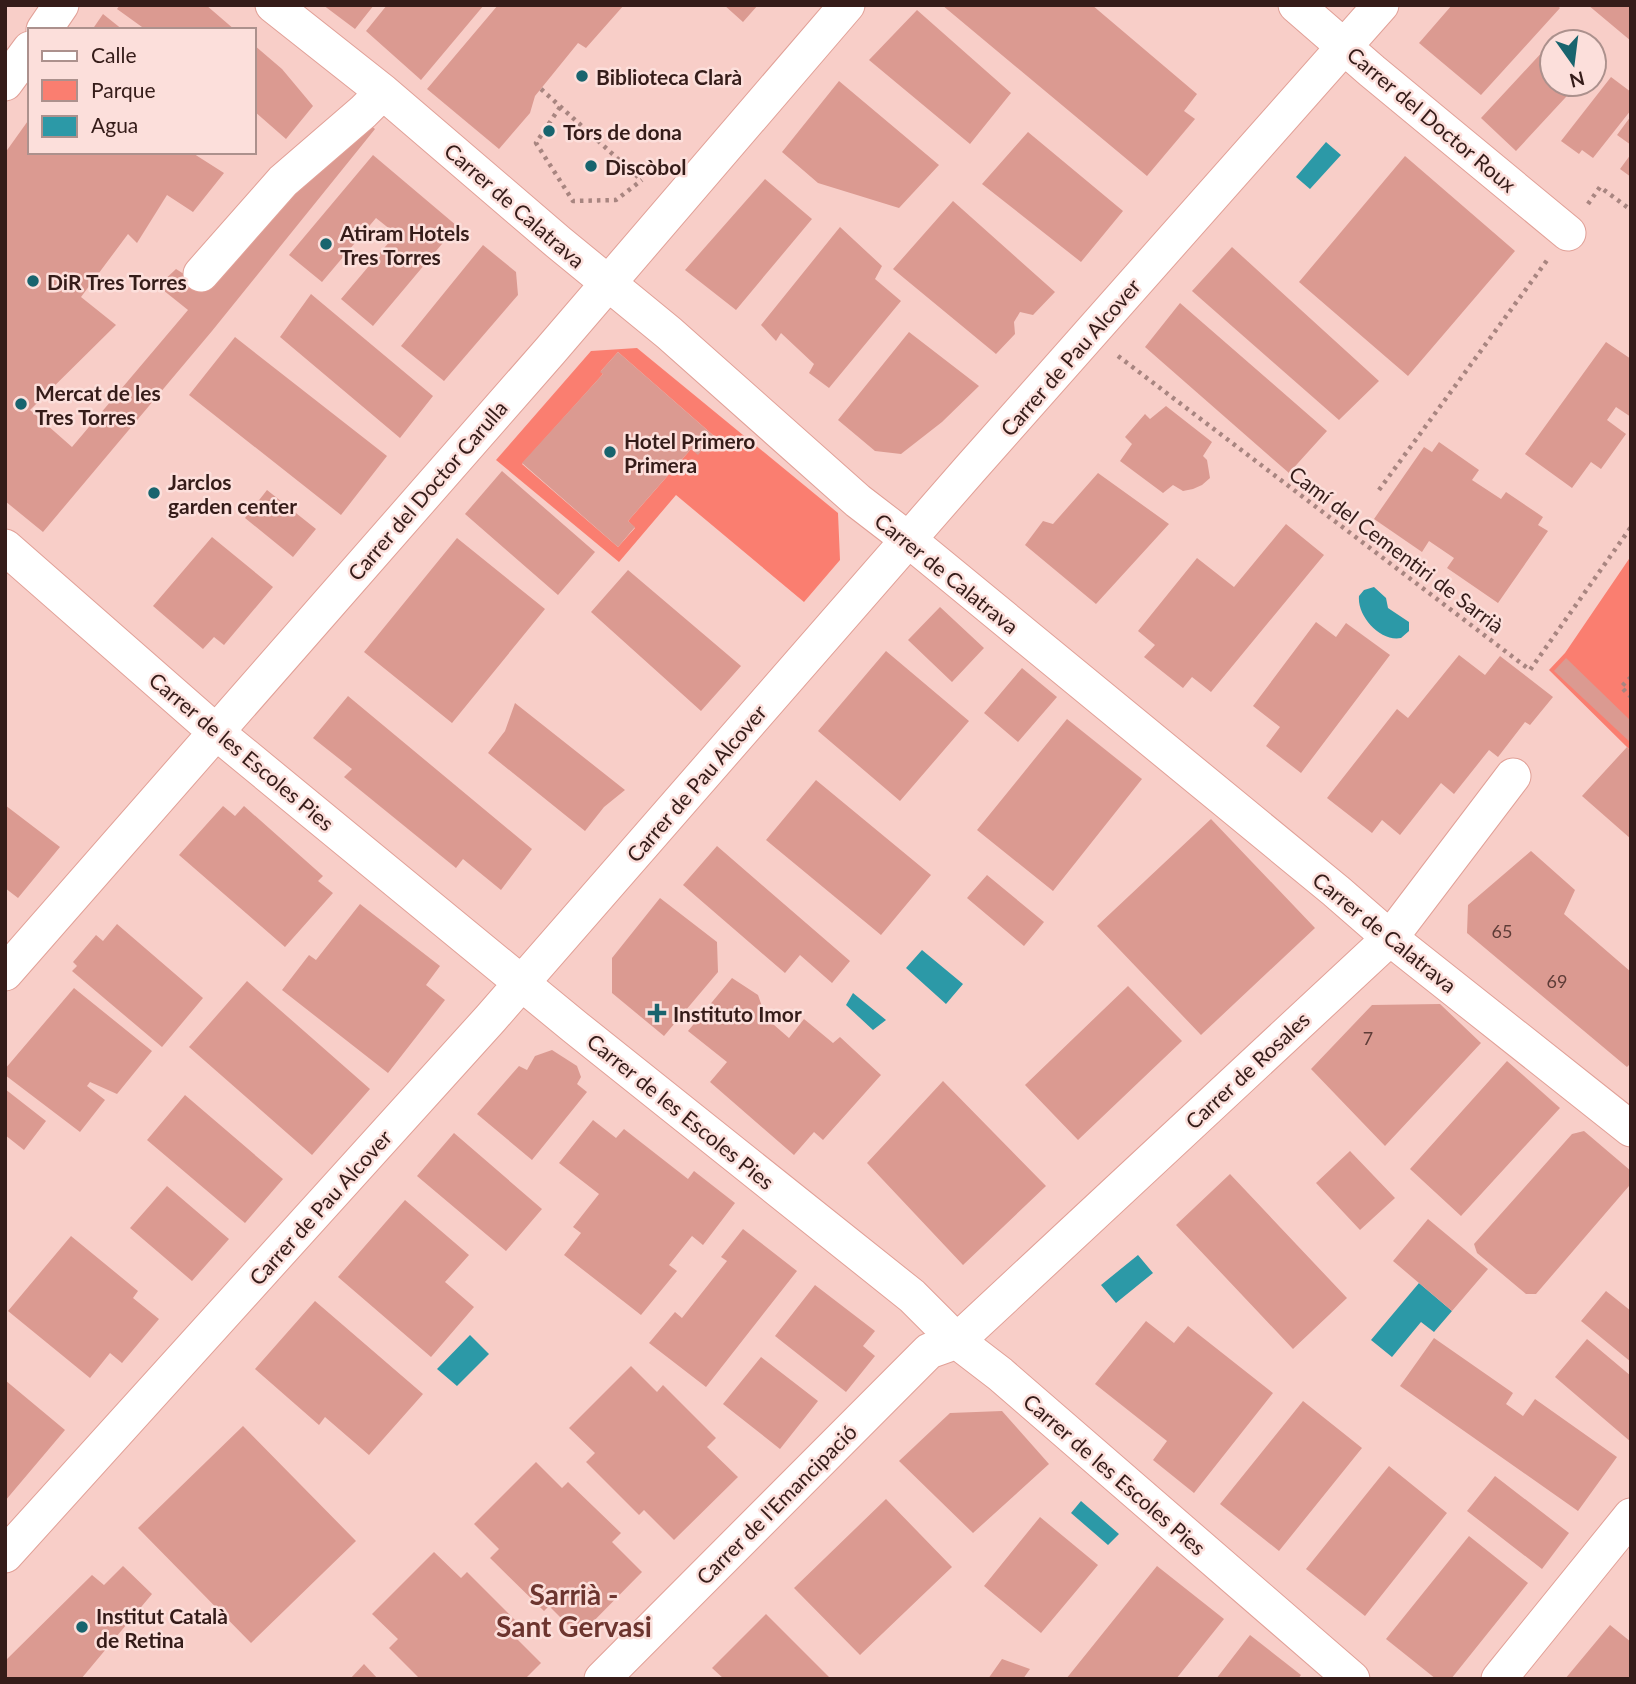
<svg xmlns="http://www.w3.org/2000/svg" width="1636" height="1684" font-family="Lato,sans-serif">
<rect width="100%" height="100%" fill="#f8cec8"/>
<path fill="#fa7e70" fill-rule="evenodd" d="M637,348L838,513L840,560L804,602L676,495L619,562L496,460L591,351ZM618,352L714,436L698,454L691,449L628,521L635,528L618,547L522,464L603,374L601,371Z
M1631,556V751L1549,670L1565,653Z"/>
<path fill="#2c99a7" d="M1326,142L1341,155L1310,189L1296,177Z
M1374,587L1386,598L1388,608L1409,622V631L1401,638C1380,642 1357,616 1359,596L1364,590Z
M922,950L963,984L946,1004L906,968Z
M853,993L886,1020L873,1030L846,1005Z
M1138,1255L1153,1273L1116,1303L1101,1285Z
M1419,1283L1452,1311L1434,1332L1421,1322L1392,1357L1371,1340Z
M470,1335L489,1354L457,1386L437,1369Z
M1081,1501L1119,1534L1108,1545L1071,1513Z"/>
<path fill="#db9a91" d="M120,5H206L235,30H140L142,27L117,9Z
M323,5H374L355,29Z
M387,5H484L421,80L366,31Z
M498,5H624L586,48L578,43L535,96L530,113L499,149L427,89Z
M724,5H758L743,22Z
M942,5H1092L1197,94L1184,111L1195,119L1147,176Z
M1452,5H1557L1560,8L1481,95L1419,43Z
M1588,5H1631V41Z
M917,10L1011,93L970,144L869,60Z
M103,14L123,30H92Z
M254,45L282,69L313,106L286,139L254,111Z
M1545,49L1552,56V84H1578L1516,151L1481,118Z
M1611,77L1631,92V110L1593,158L1582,150L1579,154L1561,141Z
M839,81L939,165L899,208L818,183L782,152Z
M1631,116V145L1617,135Z
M30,118V152H191L224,173L193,212L167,195L137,243L128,234L81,297L116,325L30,410L72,447L188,310L158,286L176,269L209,290L294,181L364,120L375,129L212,331L43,532L5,501V153Z
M1028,132L1123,211L1081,262L982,184Z
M1631,154V177L1620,169Z
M373,155L457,226L373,326L341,299L396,234L376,218L322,282L289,255Z
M1405,156L1515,251L1408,376L1299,282Z
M765,179L812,219L736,310L685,270Z
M953,201L1055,292L1033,315L1020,312L1014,322L1015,334L996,354L893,269Z
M840,227L882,266L875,279L901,301L829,388L809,373L814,364L781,333L776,341L761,325Z
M483,245L516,272L518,295L444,381L401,346Z
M1232,247L1379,381L1339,420L1192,291Z
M311,294L433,396L400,438L280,337Z
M1180,303L1327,431L1289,473L1145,347Z
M909,332L979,386L942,422L901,454L875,451L838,420Z
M235,337L387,456L341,515L189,395Z
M1606,342L1631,359V417L1616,407L1607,420L1626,434L1601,469L1591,462L1572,488L1525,454Z
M618,352L714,436L698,455L691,449L628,521L635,527L618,547L522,463L603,374L600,372Z
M1166,406L1212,442L1203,456L1207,460L1210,478L1202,485L1193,489L1183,491L1173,485L1163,493L1120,461L1132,444L1125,437L1145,414L1150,419Z
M1439,442L1479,470L1472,480L1501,499L1506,492L1543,517L1538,525L1548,531L1498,603L1447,568L1454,558L1429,541L1422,552L1374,519L1424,447L1432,452Z
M502,471L595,552L558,595L465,514Z
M1098,473L1169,524L1096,604L1025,545L1043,521L1053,524Z
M267,490L316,529L293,557L245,518Z
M1286,524L1324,555L1211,692L1192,677L1183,688L1144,657L1155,645L1138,631L1197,558L1234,587Z
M212,537L273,587L224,645L214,637L203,649L153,606Z
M457,538L545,609L452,723L364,652Z
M628,570L741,666L701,711L591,612Z
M940,607L984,648L952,682L908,640Z
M1316,622L1336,637L1346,623L1390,655L1301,773L1266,746L1280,727L1253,706Z
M886,651L969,721L900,801L818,731Z
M1459,655L1485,675L1500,656L1553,697L1530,725L1525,722L1498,757L1489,750L1454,794L1441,783L1400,835L1382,820L1372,833L1327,798L1397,709L1408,718Z
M1566,658L1631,721V743L1554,671Z
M1022,668L1057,697L1018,742L984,713Z
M348,696L532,849L501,890L463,859L456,868L344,777L352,769L313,738Z
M515,703L625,790L604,807L585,831L488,753L505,731Z
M1067,719L1142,779L1053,891L977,830Z
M1627,747L1631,751V839L1582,796Z
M816,780L931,875L881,935L766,840Z
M5,805L60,847L18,898L5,888Z
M223,806L235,816L244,806L323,876L318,881L333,893L285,947L179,855Z
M1211,819L1315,928L1201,1035L1097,926Z
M717,846L850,961L832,983L800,955L785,973L683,885Z
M1531,851L1575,890L1564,914L1631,972V1063L1627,1067L1467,933L1468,905Z
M987,875L1044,922L1024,946L967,898Z
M660,898L717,942L718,972L664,1036L612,993V958Z
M360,904L440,966L426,985L445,1000L388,1073L282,990L309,955L316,960Z
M117,924L203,998L162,1047L72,971L77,966L73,962L96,935L103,941Z
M732,978L758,995L766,1018L789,1038L804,1019L833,1043L840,1037L881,1075L823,1140L814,1132L794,1155L710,1082L727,1062L688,1031Z
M247,981L370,1089L312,1155L189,1047Z
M1128,986L1182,1041L1078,1140L1025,1085Z
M74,988L152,1051L117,1094L90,1082L87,1086L105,1100L80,1132L5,1075V1069Z
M1440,1004L1481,1043L1385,1146L1311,1069L1372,1005Z
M552,1050L577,1066L581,1077L577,1084L587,1092L532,1160L477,1114L519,1066L527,1070L535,1056Z
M1507,1061L1560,1108L1461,1216L1410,1169Z
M943,1081L1046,1186L963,1265L867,1163Z
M5,1089L46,1121L24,1150L5,1135Z
M185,1095L283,1179L245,1223L147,1140Z
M593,1120L616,1138L624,1129L688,1179L694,1171L735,1203L703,1245L692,1236L669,1265L677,1271L641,1315L564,1255L581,1233L573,1227L599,1194L559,1163Z
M1584,1131L1631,1171L1629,1186L1536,1294H1526L1477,1253L1474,1244L1572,1134Z
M454,1133L542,1209L506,1251L417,1176Z
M1350,1151L1395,1198L1360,1230L1316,1183Z
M1230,1174L1347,1298L1293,1349L1176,1225Z
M167,1186L229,1239L192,1281L130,1228Z
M405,1200L469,1255L445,1282L474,1307L431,1357L338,1277Z
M1428,1219L1488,1269L1452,1311L1393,1261Z
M743,1229L797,1271L706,1387L649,1343L675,1312L682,1318L727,1261L721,1257Z
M71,1236L138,1291L133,1298L159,1319L122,1363L110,1353L90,1378L8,1311Z
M815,1285L875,1331L863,1346L875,1356L846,1392L775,1336Z
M1606,1291L1631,1311V1362L1581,1321Z
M315,1301L423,1394L369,1455L325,1417L319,1425L255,1369Z
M1146,1321L1174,1343L1188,1326L1273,1393L1194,1493L1153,1460L1167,1441L1095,1384Z
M1434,1338L1513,1393L1506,1404L1523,1416L1535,1399L1617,1457L1578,1511L1400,1386Z
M1587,1339L1631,1376V1442L1555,1377Z
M761,1357L818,1401L780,1449L723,1404Z
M631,1366L657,1392L663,1385L716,1438L707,1447L738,1477L674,1540L644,1510L639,1515L586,1462L595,1453L569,1428Z
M5,1380L65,1430L5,1501Z
M1303,1401L1362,1448L1279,1551L1220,1504Z
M1002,1411L1049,1464L973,1533L899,1461L950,1413Z
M243,1426L356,1541L251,1643L138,1528Z
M536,1462L562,1488L568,1482L621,1533L612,1542L642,1572L579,1636L549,1606L544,1611L490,1558L499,1549L474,1524Z
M1389,1466L1447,1513L1365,1616L1306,1569Z
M1495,1476L1569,1533L1542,1569L1467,1511Z
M886,1499L952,1567L860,1655L794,1588Z
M1040,1517L1098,1565L1041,1633L984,1586Z
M1469,1536L1528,1583L1451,1679H1436L1386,1639Z
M434,1552L461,1578L467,1572L519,1624L510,1632L541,1663L525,1679H420L389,1648L398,1639L372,1614Z
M123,1566L152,1594L81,1679H5V1661L92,1575L104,1585Z
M1157,1566L1224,1619L1176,1679H1066Z
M766,1614L831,1679H724L712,1668Z
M1610,1625L1631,1642V1679H1565Z
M1250,1635L1301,1675L1298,1679H1216Z
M1002,1659L1030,1669L1023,1679H988Z
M364,1664L378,1679H350Z"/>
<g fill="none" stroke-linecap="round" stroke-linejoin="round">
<defs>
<path id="street" d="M273,5L383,92L558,242L669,333L858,501L910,541L1336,891L1390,938L1631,1129
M1296,5L1372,71L1568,233
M44,30L61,5
M5,83L30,49
M201,274L283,181L363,112L383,92
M5,547L216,732L575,1027L912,1296L957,1341L1000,1374L1352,1679
M5,973L550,351L847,5
M5,1555L491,1018L970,469L1381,5
M602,1679L929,1351L957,1341L1390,938L1513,776
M1499,1679L1631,1516"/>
</defs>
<use href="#street" stroke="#e1a097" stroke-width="37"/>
<path stroke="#a88580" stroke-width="4.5" stroke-dasharray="3.5 5" stroke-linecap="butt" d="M541,89L639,178
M560,107L536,143L573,201L616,200L642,180
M1588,204L1600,187L1631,210
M1118,356L1530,670L1631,527
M1379,490L1548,259
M1631,677L1621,687L1631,697"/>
<use href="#street" stroke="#fff" stroke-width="35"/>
</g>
<g fill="#18646e" stroke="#fcdfdb" stroke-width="2.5">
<circle cx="582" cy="76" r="7"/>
<circle cx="549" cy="131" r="7"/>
<circle cx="591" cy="166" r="7"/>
<circle cx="326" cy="244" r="7"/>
<circle cx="33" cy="281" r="7"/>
<circle cx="21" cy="404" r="7"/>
<circle cx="610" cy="452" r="7"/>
<circle cx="154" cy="493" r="7"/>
<path d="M653.5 1002.5h7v7h7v7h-7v7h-7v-7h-7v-7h7z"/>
<circle cx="82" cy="1627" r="7"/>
</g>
<g text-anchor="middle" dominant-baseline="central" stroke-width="5" stroke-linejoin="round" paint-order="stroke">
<g font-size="18" fill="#5e3c37">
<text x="1502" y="931">65</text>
<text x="1557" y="981">69</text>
<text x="1368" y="1038">7</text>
</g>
<g font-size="21" font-weight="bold" fill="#351c19" stroke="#fcdfdb" text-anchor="start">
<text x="596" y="76">Biblioteca Clarà</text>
<text x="563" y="131">Tors de dona</text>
<text x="605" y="166">Discòbol</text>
<text x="340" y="232">Atiram Hotels<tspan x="340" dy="24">Tres Torres</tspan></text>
<text x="47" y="281">DiR Tres Torres</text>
<text x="35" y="392">Mercat de les<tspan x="35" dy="24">Tres Torres</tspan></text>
<text x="624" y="440">Hotel Primero<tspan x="624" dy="24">Primera</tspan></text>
<text x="168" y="481">Jarclos<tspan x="168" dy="24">garden center</tspan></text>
<text x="673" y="1013">Instituto Imor</text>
<text x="96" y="1615">Institut Català<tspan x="96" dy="24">de Retina</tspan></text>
</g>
<g font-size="21" fill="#351c19" stroke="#fcdfdb">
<text transform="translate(1432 119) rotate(40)">Carrer del Doctor Roux</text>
<text transform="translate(515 205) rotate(41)">Carrer de Calatrava</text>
<text transform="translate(1070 357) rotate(-49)">Carrer de Pau Alcover</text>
<text transform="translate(427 490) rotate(-49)">Carrer del Doctor Carulla</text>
<text transform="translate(1397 549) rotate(37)">Camí del Cementiri de Sarrià</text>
<text transform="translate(947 573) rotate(39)">Carrer de Calatrava</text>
<text transform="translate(242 751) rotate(40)">Carrer de les Escoles Pies</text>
<text transform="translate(696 783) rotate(-49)">Carrer de Pau Alcover</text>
<text transform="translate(1385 932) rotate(39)">Carrer de Calatrava</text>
<text transform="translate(1247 1070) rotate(-43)">Carrer de Rosales</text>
<text transform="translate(681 1111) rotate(39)">Carrer de les Escoles Pies</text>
<text transform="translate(320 1207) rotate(-48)">Carrer de Pau Alcover</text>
<text transform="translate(1115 1474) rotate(41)">Carrer de les Escoles Pies</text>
<text transform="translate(776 1504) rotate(-45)">Carrer de l'Emancipació</text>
</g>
<g font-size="28" font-weight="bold" fill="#6d352f" stroke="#fcdfdb">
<text x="574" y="1594">Sarrià -<tspan x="574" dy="32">Sant Gervasi</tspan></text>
</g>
</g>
<rect width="1636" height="1684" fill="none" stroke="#351c19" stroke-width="14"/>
<rect x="28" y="28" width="228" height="126" fill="#fcdfdb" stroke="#ac918d" stroke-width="2"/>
<rect x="42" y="51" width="35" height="10" fill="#ffffff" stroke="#ac918d" stroke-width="2"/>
<text x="91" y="63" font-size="21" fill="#351c19">Calle</text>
<rect x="42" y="80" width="35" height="21" fill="#fa7e70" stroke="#ac918d" stroke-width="2"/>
<text x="91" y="98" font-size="21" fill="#351c19">Parque</text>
<rect x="42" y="116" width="35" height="21" fill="#2c99a7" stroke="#ac918d" stroke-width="2"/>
<text x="91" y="133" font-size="21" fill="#351c19">Agua</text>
<g transform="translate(1573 63) rotate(166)"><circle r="33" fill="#fcdfdb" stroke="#ac918d" stroke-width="2"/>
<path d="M0-5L12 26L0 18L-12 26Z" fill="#18646e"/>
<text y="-10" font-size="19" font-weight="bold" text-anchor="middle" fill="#351c19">N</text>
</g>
</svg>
